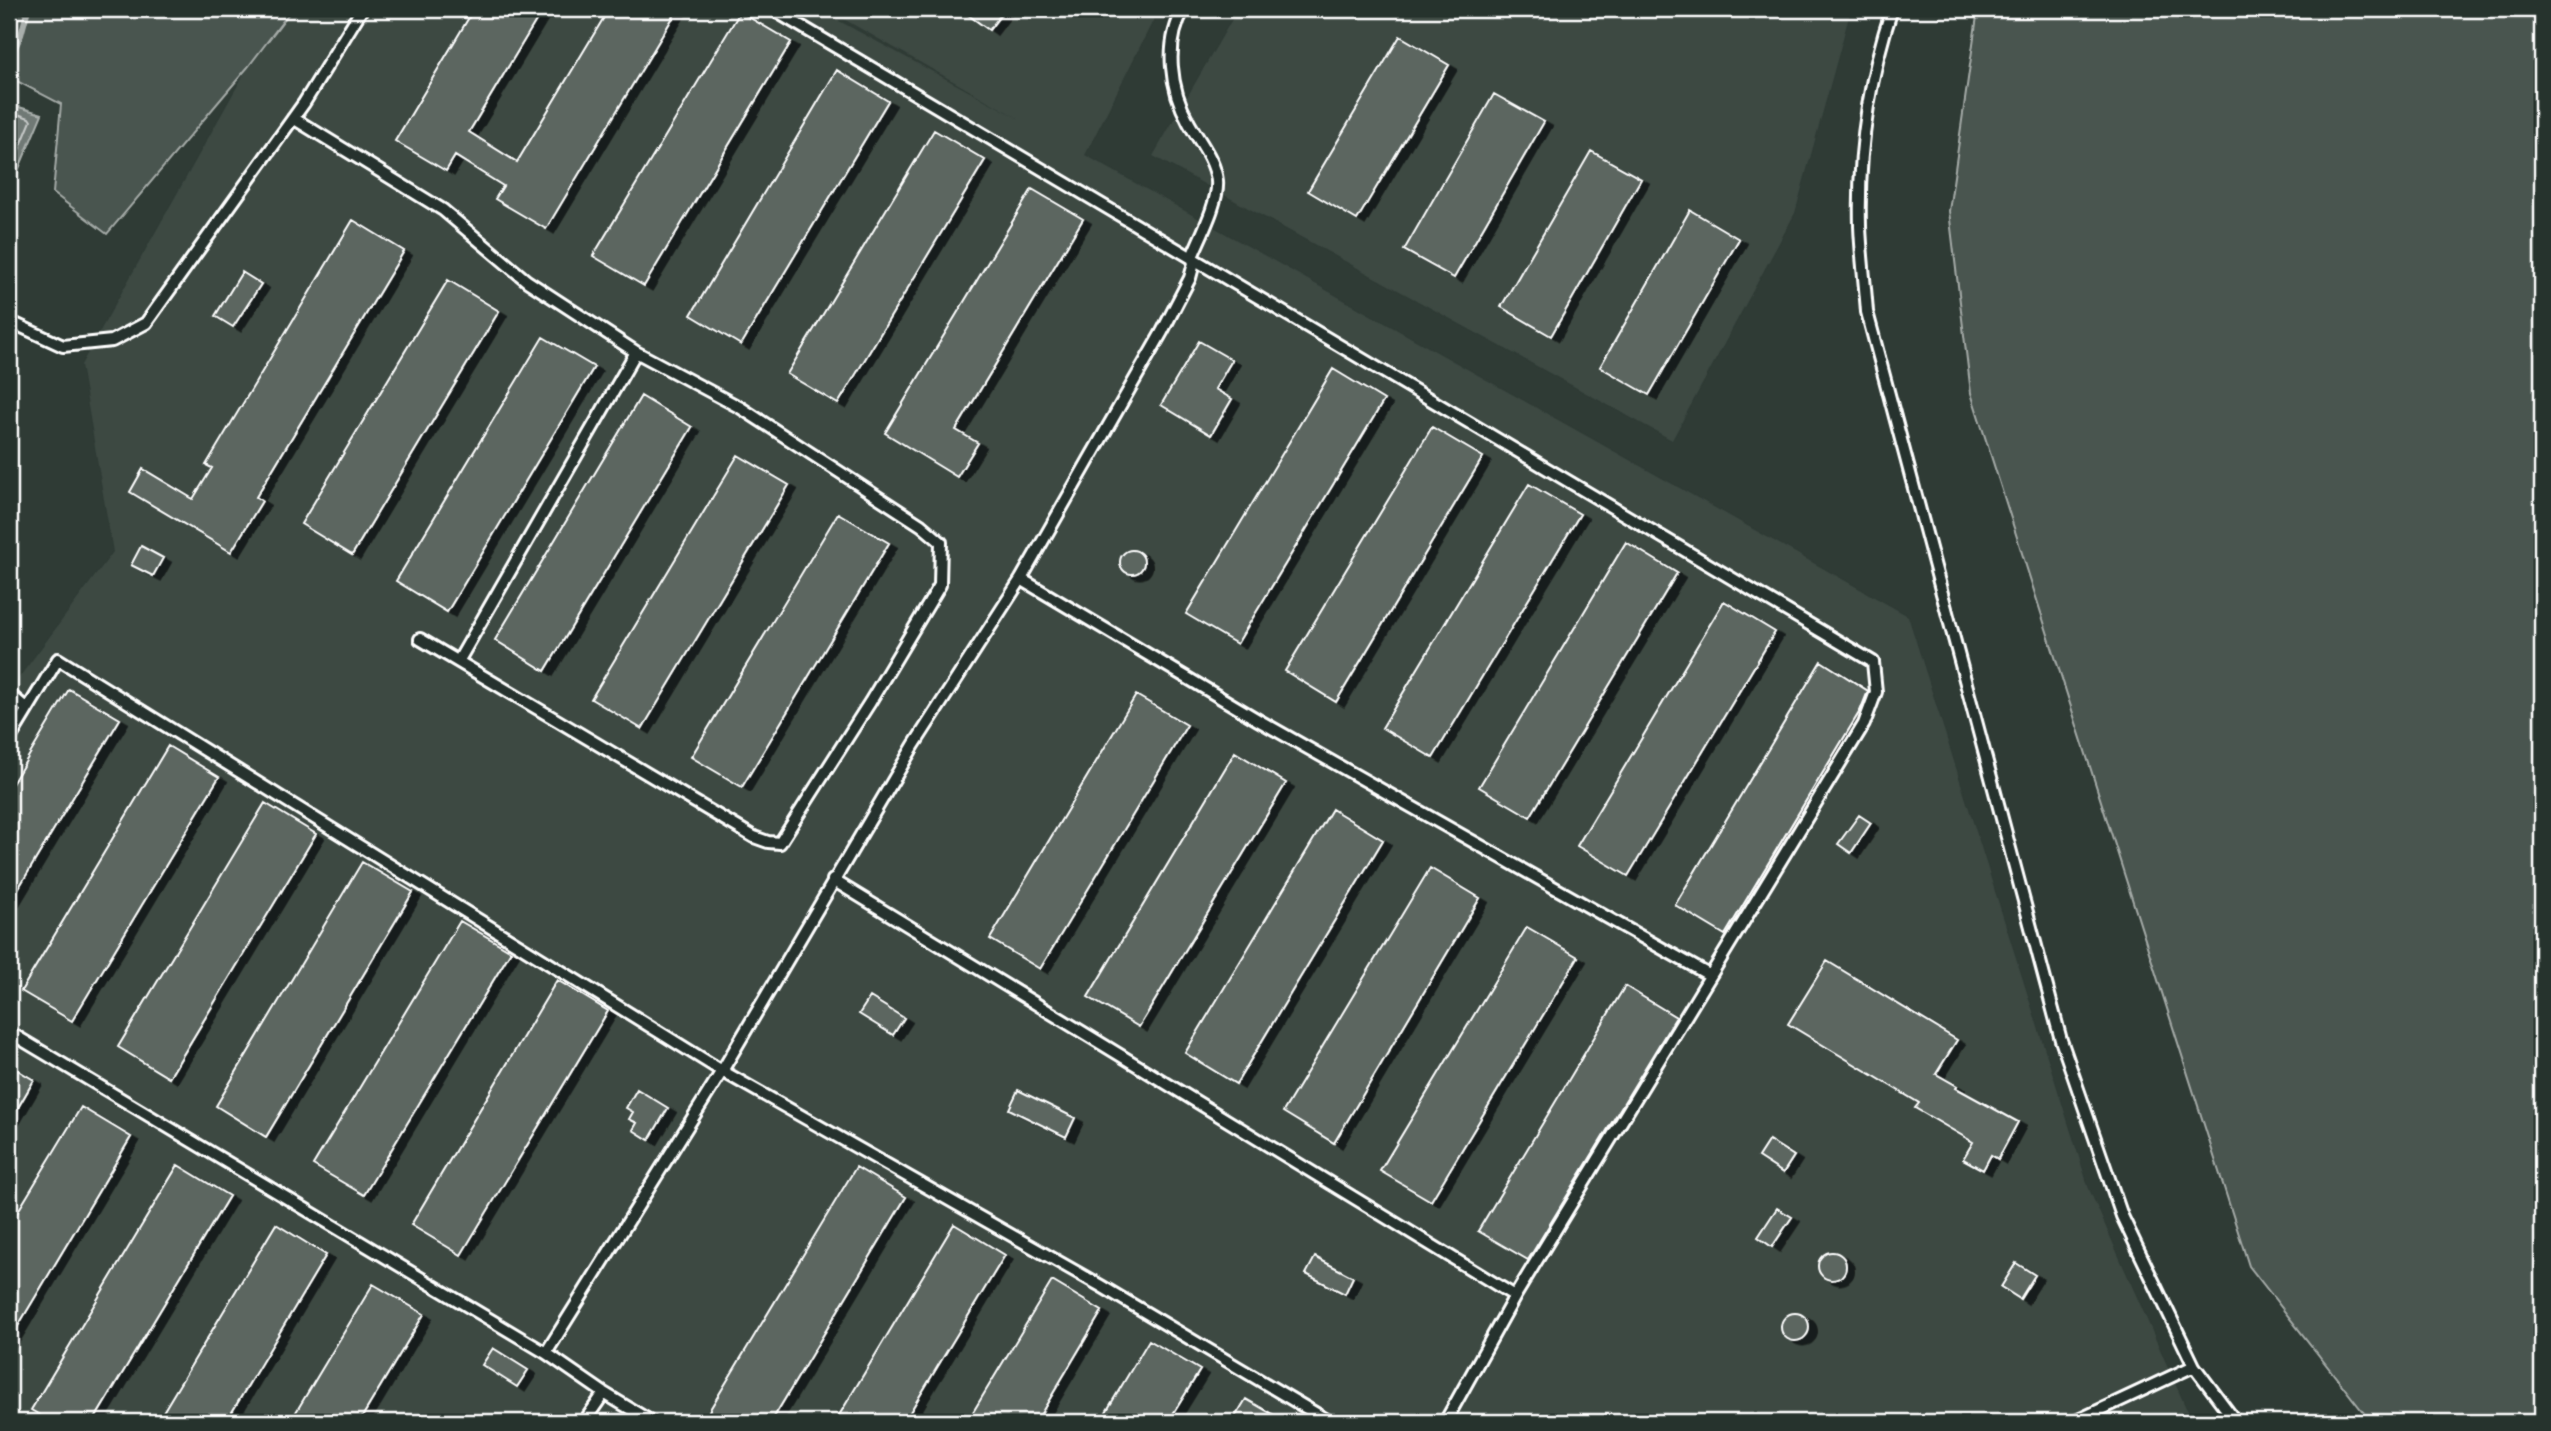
<svg xmlns="http://www.w3.org/2000/svg" width="2551" height="1431" font-family="Caveat,sans-serif">
<defs>
<filter id="shadow"><feDropShadow dx="8" dy="4.5" stdDeviation="0" flood-color="#0009"/></filter>
</defs>
<rect width="100%" height="100%" fill="#2f3b35"/>
<filter id="ink" filterUnits="userSpaceOnUse"><feTurbulence type="fractalNoise" baseFrequency=".0143" numOctaves="2"/><feDisplacementMap in="SourceGraphic" scale="14" xChannelSelector="R" yChannelSelector="G"/><feConvolveMatrix kernelMatrix="1 2 1 2 8 2 1 2 1" color-interpolation-filters="sRGB"/></filter>
<g filter="url(#ink)">
<path fill="#3c4842" d="M292,9H817L1018,118L826,9H1159L1085,155L1908,616L2089,1189L2186,1408L2198,1422H9V691L113,552L81,365L248,67Z
M1238,9H1851L1795,213L1672,440L1153,156Z"/>
<path fill="#4a544f" stroke="#a4aaa7" stroke-width="2" d="M9,9H292L248,67L107,234L53,193L61,104L9,77Z
M1978,9H2542V1422H2371L2249,1266L1971,393L1949,211Z"/>
<path fill="#707975" stroke="#a9afac" stroke-width="2" d="M9,104L42,114L9,192Z"/>
<g fill="none" stroke-linecap="round" stroke-linejoin="round">
<path stroke="#c6c9c8" stroke-width="2" d="M9,111L29,118L31,121L9,174"/>
<path stroke="#a9afac" stroke-width="6" d="M9,60L21,35L28,9"/>
</g>
<path fill="#5b6661" stroke="#fff" stroke-width="2" filter="url(#shadow)" d="M474,9H543L469,132L517,162L609,9H678L546,229L495,199L503,186L455,156L446,171L395,141Z
M960,9H1005L989,30Z
M740,12L791,42L644,286L593,256Z
M1400,36L1449,65L1357,220L1308,191Z
M837,70L888,101L741,345L691,315Z
M1494,94L1544,122L1454,278L1404,250Z
M934,130L985,160L838,404L787,374Z
M1591,151L1641,179L1551,336L1501,307Z
M1032,189L1083,219L956,430L978,443L957,477L885,433Z
M1690,210L1739,239L1649,395L1600,367Z
M353,220L404,251L256,497L262,501L231,552L130,492L143,469L193,499L212,468L206,465Z
M242,272L261,284L233,327L215,316Z
M448,280L499,311L352,555L301,524Z
M543,337L594,367L447,612L396,581Z
M1199,341L1232,360L1215,389L1232,399L1211,435L1161,405Z
M1333,369L1384,400L1237,644L1186,614Z
M641,396L692,427L545,671L495,640Z
M1432,427L1483,457L1336,702L1285,671Z
M738,455L789,485L642,729L591,699Z
M1529,484L1580,514L1433,758L1382,728Z
M838,513L889,543L742,787L691,757Z
M1626,542L1677,573L1530,817L1479,787Z
M141,546L163,558L153,576L131,565Z
M1120 562a12 12 0 1 1 24 0a12 12 0 1 1-24 0Z
M1724,601L1775,632L1628,876L1577,846Z
M1821,661L1868,691L1860,711L1725,935L1675,905Z
M69,689L120,719L9,904V789Z
M1136,695L1187,725L1040,969L990,939Z
M168,746L219,777L72,1021L21,991Z
M1235,752L1286,783L1139,1027L1088,997Z
M265,803L316,834L169,1078L118,1047Z
M1332,809L1383,840L1236,1084L1185,1053Z
M1859,815L1871,823L1851,853L1838,844Z
M362,862L413,892L266,1137L216,1106Z
M1430,868L1480,898L1334,1143L1283,1112Z
M460,921L511,951L364,1195L313,1165Z
M1527,927L1578,957L1431,1201L1380,1171Z
M1827,961L1957,1040L1936,1074L1957,1086L1956,1088L2018,1122L1998,1159L1991,1155L1983,1170L1963,1159L1973,1142L1915,1108L1919,1103L1788,1024Z
M557,980L608,1011L461,1255L411,1225Z
M1625,986L1676,1017L1528,1260L1478,1231Z
M870,997L904,1018L893,1035L859,1014Z
M9,1065L34,1080L9,1123Z
M637,1089L668,1108L649,1140L633,1130L637,1123L629,1119L633,1112L626,1108Z
M1018,1090L1075,1118L1066,1137L1009,1109Z
M81,1107L131,1137L9,1341V1226Z
M1769,1140L1794,1156L1783,1173L1758,1157Z
M178,1165L229,1196L93,1422H52L31,1410Z
M856,1167L906,1197L771,1422H728L709,1411Z
M1777,1208L1792,1217L1772,1247L1758,1237Z
M276,1224L326,1255L226,1422H157Z
M954,1224L1005,1255L904,1422H835Z
M1818 1266a14 14 0 1 1 28 0a14 14 0 1 1-28 0Z
M1315,1257L1353,1277L1345,1294L1306,1274Z
M2016,1263L2035,1275L2020,1299L2001,1287Z
M1052,1281L1102,1311L1036,1422H967Z
M373,1284L424,1314L359,1422H290Z
M1781 1327a14 14 0 1 1 28 0a14 14 0 1 1-28 0Z
M1149,1340L1200,1370L1168,1422H1100Z
M493,1348L528,1370L517,1387L482,1365Z
M1246,1399L1286,1422H1232Z"/>
<g fill="none" stroke-linecap="round" stroke-linejoin="round">
<defs>
<path id="lane" d="M772,9L1873,662L1876,692L1864,724L1515,1296L1445,1422
M1184,9C1164,43 1170,89 1189,123C1199,141 1215,160 1217,181C1219,202 1200,237 1192,257L1194,263L1190,278L1162,332L1021,579L914,745L722,1071L1101,1286L1330,1422
M1892,9C1869,78 1858,153 1860,226C1861,254 1865,283 1867,312L2061,1040L2122,1216L2194,1366L2236,1422
M293,118L443,210L527,281L636,352L741,408L921,525L941,542L940,585L870,702L780,843L768,842L754,837L420,639
M9,321L63,346L112,341L146,323L304,103L362,9
M1021,579L1258,720L1709,975
M459,660L636,352
M9,694L27,709
M9,740L58,659L722,1071L546,1353L9,1032
M833,880L1515,1296
M546,1353L604,1393L652,1422
M584,1422L604,1393
M2074,1422L2194,1366"/>
</defs>
<use href="#lane" stroke="#fff" stroke-width="16"/>
<use href="#lane" stroke="#26332d" stroke-width="10"/>
</g>
</g>
<rect width="2551" height="1431" fill="none" stroke="#26332d" stroke-width="35"/>
<rect x="18" y="18" width="2516" height="1396" fill="none" stroke="#fff" stroke-width="2.5" filter="url(#ink)"/>
</svg>
